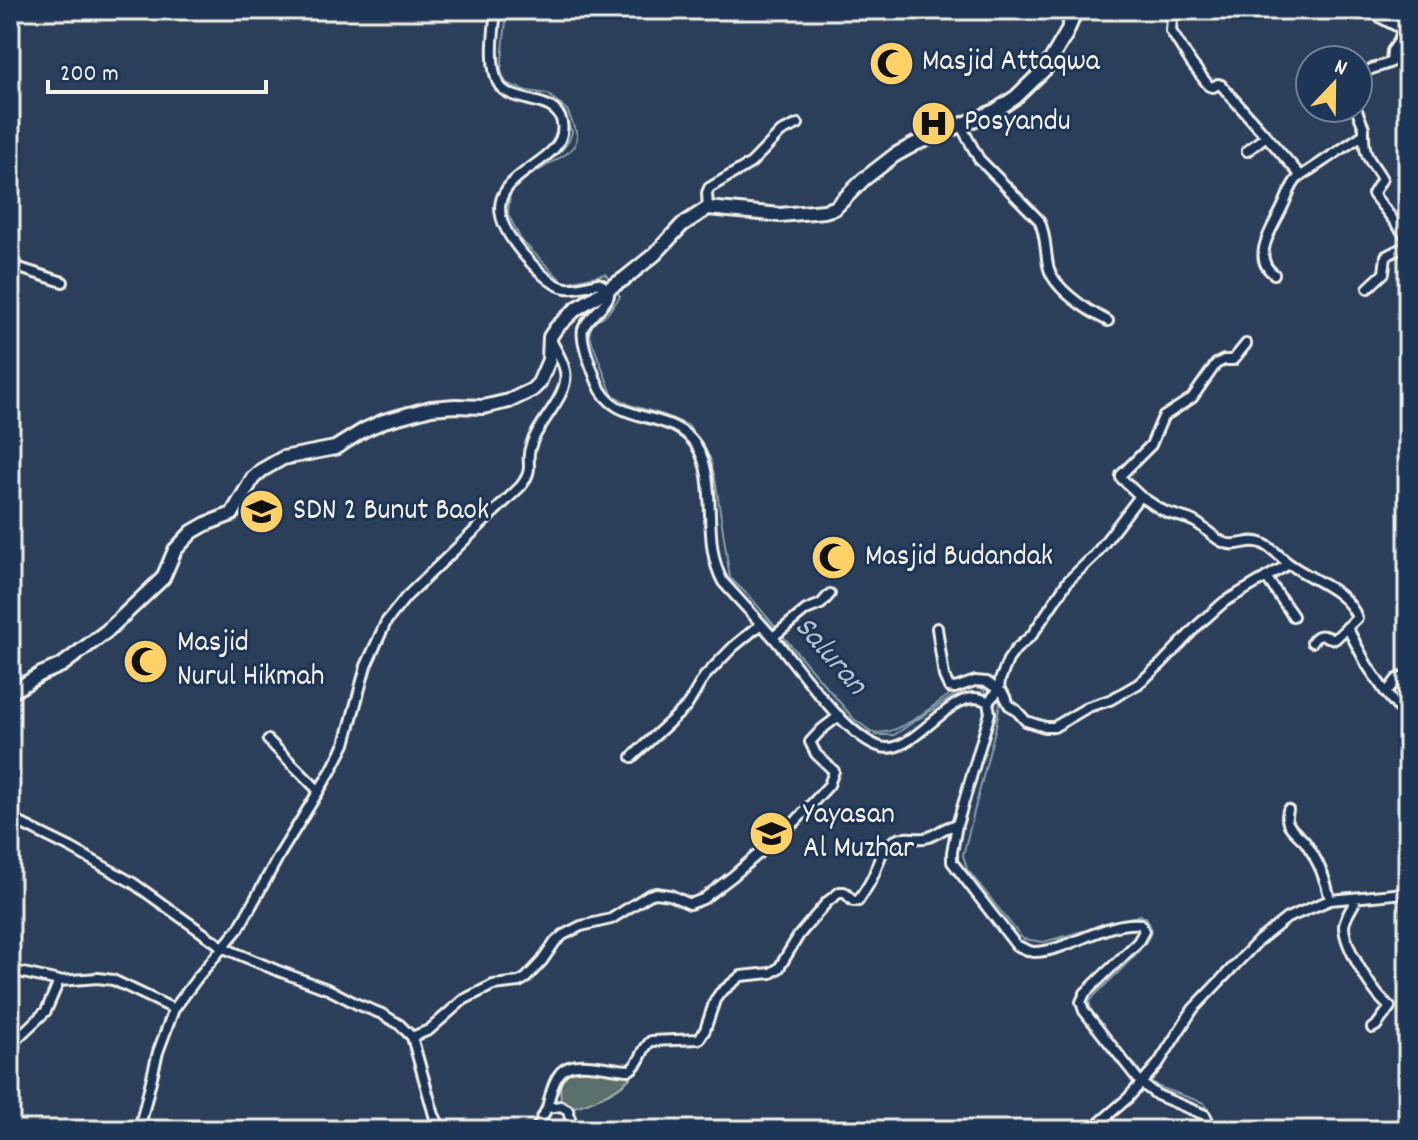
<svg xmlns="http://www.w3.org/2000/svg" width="1418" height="1140" font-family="Dekko,sans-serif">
<rect width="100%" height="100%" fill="#2b3f5b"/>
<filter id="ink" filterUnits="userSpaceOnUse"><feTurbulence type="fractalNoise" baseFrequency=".0125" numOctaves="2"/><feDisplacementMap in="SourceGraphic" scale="16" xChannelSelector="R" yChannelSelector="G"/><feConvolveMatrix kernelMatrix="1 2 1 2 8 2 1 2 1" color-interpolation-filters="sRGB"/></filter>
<g filter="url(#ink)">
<path fill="#5a706c" stroke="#a7b0aa" stroke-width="2" d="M574,1068L625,1075L630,1078C617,1092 584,1106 565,1109L561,1104L560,1080Z"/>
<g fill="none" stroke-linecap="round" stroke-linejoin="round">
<path stroke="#879fad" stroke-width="2" d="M507,10L501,71L506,83L527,91L548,94L567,110L577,134L575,146L566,154L523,180L510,194L508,214L521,240L564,283L605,274L610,280
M497,61L501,10
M537,168C552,158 568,150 572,132L557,103
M508,197L506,210L508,214
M615,289L620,297L607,314L593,323L589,334L612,394L630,405L664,415L689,426L710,458L716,484L730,578L752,599L777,629
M601,312L610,307L614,296L612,292
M591,353L598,374
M613,399L633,407
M781,634L854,719L876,735H894L965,688
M779,637C796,658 845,723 868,732C872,733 882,733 886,732C908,728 936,703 955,691
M978,685L994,693
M980,687L990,696
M997,698L1000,703L996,726L963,855L967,869L1023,939L1044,942L1132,917H1146C1147,919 1151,927 1151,929C1152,946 1101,986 1089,1002L1094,1018
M996,913L1006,922
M1136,916L1141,915L1147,927L1145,938
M1056,939L1068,938L1084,931
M1116,1045L1139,1069
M1125,1057L1143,1075
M1148,1079L1159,1090L1208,1109L1213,1118L1214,1130
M1152,1082L1159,1087L1204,1103L1207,1108"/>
<defs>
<path id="street" d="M496,10C494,29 489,65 498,83C510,106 557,94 562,123C572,177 433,170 542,274C563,294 573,289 598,283C628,295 588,313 583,329C580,341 592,369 597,382C614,428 670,407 696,445C720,482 700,541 723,582C741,602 760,622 777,642C801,671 847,737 881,747C916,757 953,680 988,702L990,713L957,825L952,852V862L1016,945C1022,948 1028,951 1034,952C1067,952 1106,920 1141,924L1144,931L1138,942L1085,993L1081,1002L1084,1011L1141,1083L1157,1095L1205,1115L1208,1121V1130
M1164,10L1172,18L1171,31L1192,64L1209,86L1213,87L1218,84L1221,85L1266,136L1247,151
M1403,10L1408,23
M10,13L15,10
M1381,18L1402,29L1408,25
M1358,89L1361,87C1359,66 1376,70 1391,62L1392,51L1399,41L1402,29
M961,126L979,159L1039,220C1046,234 1045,250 1048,265C1052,288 1088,311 1108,321
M1364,134C1364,160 1371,159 1382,179L1373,194L1408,239
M1266,136L1301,176
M708,208L707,193L709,188L751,163L781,132L798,124
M10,265L63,282
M1274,274C1249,257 1275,225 1283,206C1288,196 1290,186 1298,178L1364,134V128L1356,108
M1368,288L1384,273L1386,256L1408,245
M1140,496C1149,501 1157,508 1166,512C1176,516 1186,517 1195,522C1206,528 1214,539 1225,543C1238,548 1248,538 1261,543C1273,547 1280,558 1291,565C1312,580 1348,591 1357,618L1335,639C1325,637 1319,631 1312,642
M1266,577L1293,616
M1347,627L1367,665L1386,693L1408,720
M937,628L944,676L949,687L955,688L975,681L987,682L1003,693L1009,705L1016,710L1026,721L1045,727H1054L1088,707L1110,700L1138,684L1161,664L1198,625L1224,602L1289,564
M773,637L806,610L821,604L830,594
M1386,693L1397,679L1408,676
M988,702L999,690L1000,680L1008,660L1016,649L1032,635L1068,581L1095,555L1140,496L1121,478V475L1151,445L1163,417L1192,398L1216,364L1224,360H1233L1246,344
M268,740L319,791
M632,757L687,706L704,677L733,647L761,624
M1288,810C1287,815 1286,818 1288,823C1291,830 1300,836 1305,842C1318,860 1326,879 1330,900
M10,818L71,848L133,883L224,948L276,970L330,990L357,1004L382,1014L400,1025L412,1037L434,1115L442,1130
M1357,898C1353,907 1345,916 1344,926C1344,947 1374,995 1390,1007L1376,1026L1372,1028
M10,970L59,981L98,978L113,980L174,1009
M412,1037L429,1030L463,1000L493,985L519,982L526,978L542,961L555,942L563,935L581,926L611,919L649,895L656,893L670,895L690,904L703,899L733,876L796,821L829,785L834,771L816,754L810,742L822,729L839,716
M10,1045L46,1011L59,981
M547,1108C550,1096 553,1081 561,1072C574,1057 612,1070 630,1070C642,1062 641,1049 651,1041L699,1039L705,1030L715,1000L720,993L741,976L771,973L779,968L799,935L827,902L840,892H844L853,901H858C864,892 870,884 874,874C880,860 881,845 898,839C907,835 918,841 929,837C939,833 945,826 957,825
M139,1130L158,1052L174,1009L198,977L239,928L280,854L331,771L345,744L366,666L386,622L406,597L521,486C536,466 524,463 531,445C538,422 570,395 565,371C563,361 557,351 552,342
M536,1130L547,1108L561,1106L568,1110L573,1130
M1091,1130L1128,1098L1158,1064L1193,1009L1258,941L1287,918L1330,900L1405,893L1408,891"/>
<path id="secondary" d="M10,693L41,674L62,665L107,631L163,578L175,550L192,532L206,524L232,514L253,478L262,470L283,458L335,448L364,430L384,421L431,408L455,406L483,407L509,401L532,390L539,383L549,360L550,337L556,328L576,309L624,279L655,254L682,225L708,208L780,215L824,211L835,208L864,179L895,155L915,144L995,111L1016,97L1046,68L1066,34L1076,10"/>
</defs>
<use href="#street" stroke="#f4f1e8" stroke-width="14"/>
<use href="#secondary" stroke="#f4f1e8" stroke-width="18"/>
<use href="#street" stroke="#1d3557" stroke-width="8"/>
<use href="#secondary" stroke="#1d3557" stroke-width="12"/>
</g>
</g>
<defs>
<symbol id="mosque-disc" viewBox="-11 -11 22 22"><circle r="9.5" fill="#ffd166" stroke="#1d3557"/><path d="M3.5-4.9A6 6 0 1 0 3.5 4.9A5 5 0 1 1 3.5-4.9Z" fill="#111"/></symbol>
<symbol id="hospital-disc" viewBox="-11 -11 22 22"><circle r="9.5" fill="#ffd166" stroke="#1d3557"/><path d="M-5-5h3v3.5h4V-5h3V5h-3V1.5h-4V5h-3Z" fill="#111"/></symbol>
<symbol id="school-disc" viewBox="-11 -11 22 22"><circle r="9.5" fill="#ffd166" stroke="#1d3557"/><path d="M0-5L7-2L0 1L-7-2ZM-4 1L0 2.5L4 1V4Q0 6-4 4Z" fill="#111"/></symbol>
</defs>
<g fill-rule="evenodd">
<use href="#mosque-disc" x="866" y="38" width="51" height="51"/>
<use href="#hospital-disc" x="908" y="98" width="51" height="51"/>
<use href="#school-disc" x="236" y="486" width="51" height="51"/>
<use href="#mosque-disc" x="808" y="532" width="51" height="51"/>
<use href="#mosque-disc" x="120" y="636" width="51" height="51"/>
<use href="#school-disc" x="746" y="808" width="51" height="51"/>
</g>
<g text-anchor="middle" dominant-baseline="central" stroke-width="6" stroke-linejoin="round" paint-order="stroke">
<g font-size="30" fill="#f4f1e8" stroke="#1d3557" text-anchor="start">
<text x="922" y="63">Masjid Attaqwa</text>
<text x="964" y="123">Posyandu</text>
<text x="293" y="512">SDN 2 Bunut Baok</text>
<text x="865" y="558">Masjid Budandak</text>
<text x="177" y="644">Masjid<tspan x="177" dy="34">Nurul Hikmah</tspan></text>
<text x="803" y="816">Yayasan<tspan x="803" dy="34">Al Muzhar</tspan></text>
</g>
<g font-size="32" font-style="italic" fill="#b5c1c6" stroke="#1d3557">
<text transform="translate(829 657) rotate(49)">Saluran</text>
</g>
</g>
<rect width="1418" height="1140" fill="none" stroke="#1d3557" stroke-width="40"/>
<rect x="20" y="20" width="1378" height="1100" fill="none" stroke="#f4f1e8" stroke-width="3" filter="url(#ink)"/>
<g transform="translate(1334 84) rotate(22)"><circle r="38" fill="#1d3557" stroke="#738091" stroke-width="2"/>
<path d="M0-6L14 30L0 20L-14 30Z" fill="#ffd166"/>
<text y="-12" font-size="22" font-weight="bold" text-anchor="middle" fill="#f4f1e8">N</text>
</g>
<path d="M48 80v12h218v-12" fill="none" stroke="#f4f1e8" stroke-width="4"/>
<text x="60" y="80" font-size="24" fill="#f4f1e8" stroke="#1d3557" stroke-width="6" paint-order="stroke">200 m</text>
</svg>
